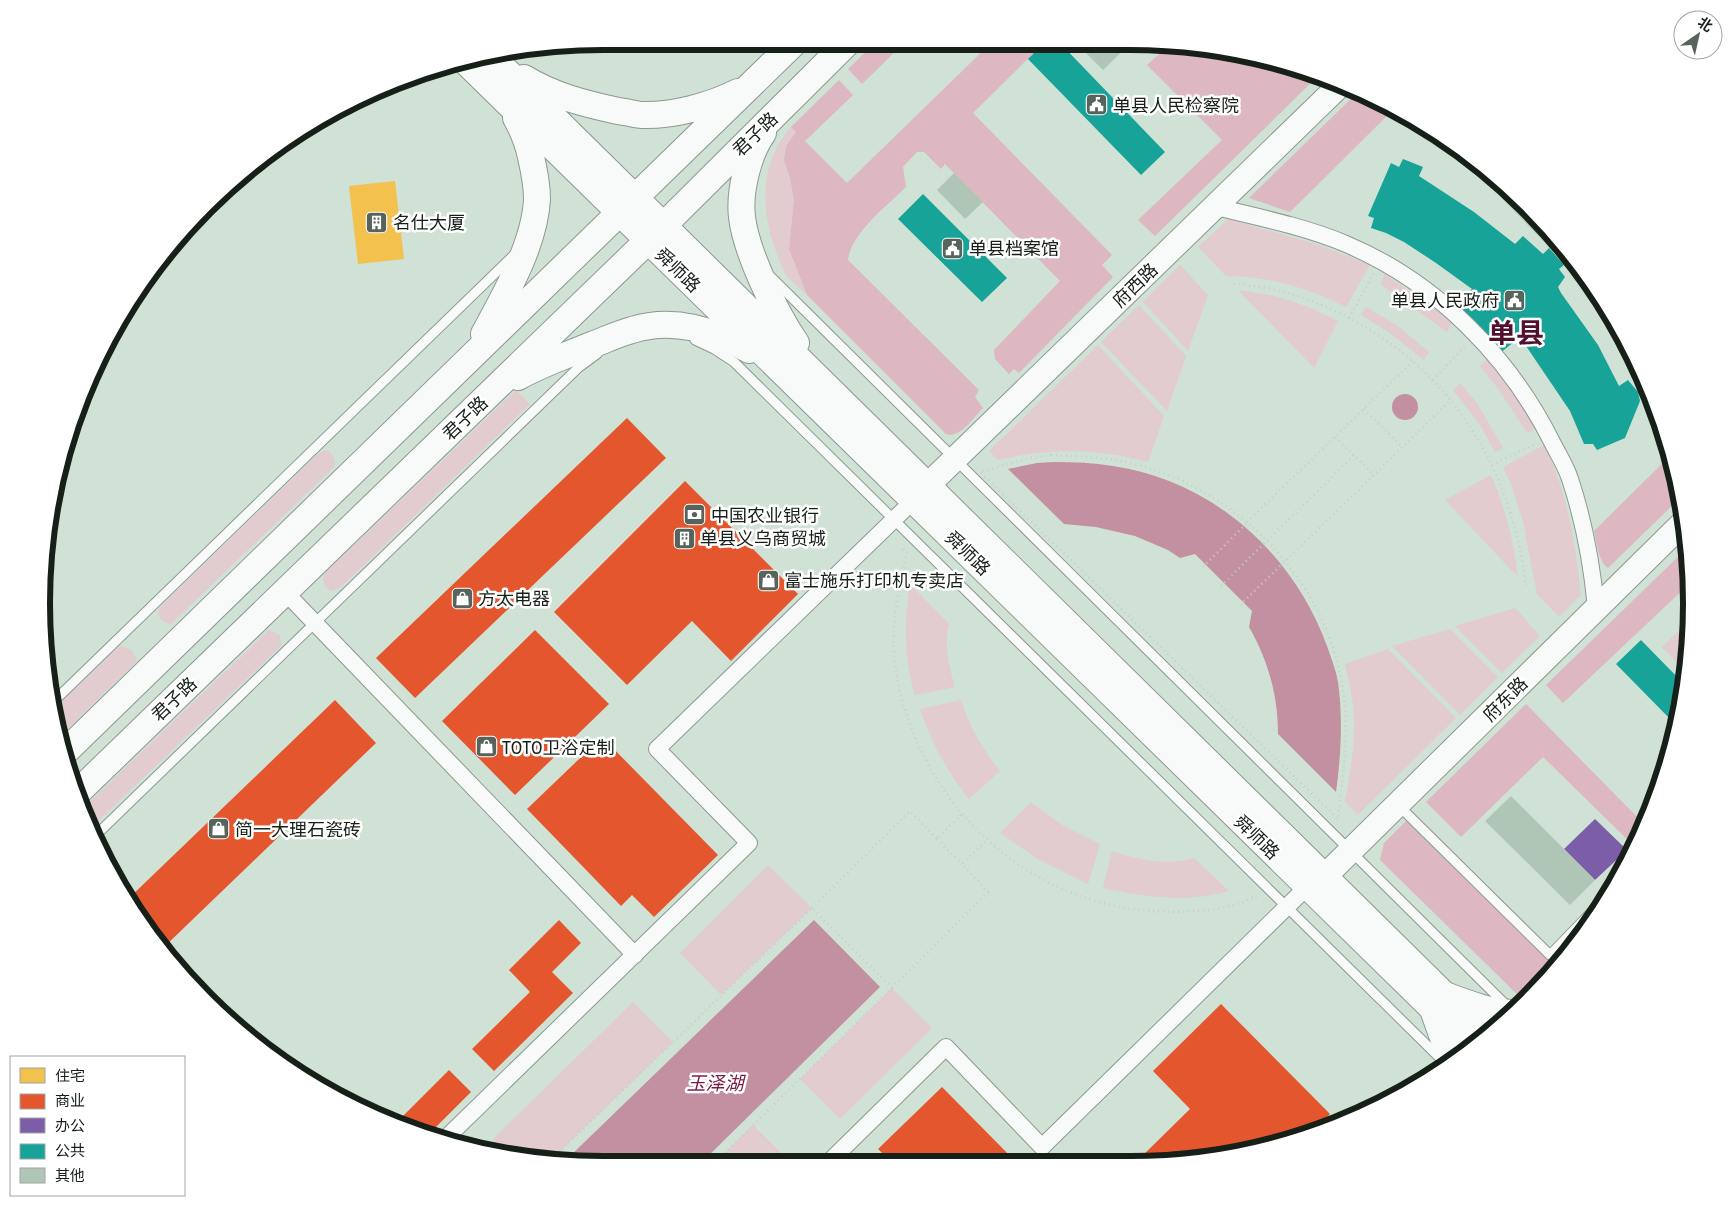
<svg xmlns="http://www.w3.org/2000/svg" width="1733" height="1206" font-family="'Archivo Narrow','Noto Sans SC',sans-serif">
<rect width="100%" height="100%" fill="#d0e1d5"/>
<path fill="#e2ccd0" d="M791,127L796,132L786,146L784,160L790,178L794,200L789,249L807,295C800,289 793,283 787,276C782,269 779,259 776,251C760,210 760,161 791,127Z
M1228,219L1316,244L1370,265L1346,307C1308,288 1269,276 1226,276L1198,247Z
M1180,265L1208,295L1188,351L1143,302Z
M1385,274L1453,322L1447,332L1380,284Z
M1238,290C1275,294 1305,304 1338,321L1314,368Z
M1139,305L1186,356L1167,411L1101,342Z
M1366,307L1398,326L1429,352L1424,360L1387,331L1361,315Z
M1098,345L1164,416L1148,462C1096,448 1050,448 998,460L989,451Z
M1488,358C1506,381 1522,403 1535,429L1527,433L1499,390L1480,366Z
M1460,383L1477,403L1503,448L1495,452L1480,425L1453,390Z
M516,390L530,404L340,588L330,591L323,583L324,574Z
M1544,445C1568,491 1575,544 1581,595L1559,617L1537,594L1523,522L1511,484L1503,467Z
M326,450C333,453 337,461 334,467L171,624C163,623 154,615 160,607L319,453Z
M1491,475C1505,507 1514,542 1518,577L1445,500Z
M910,584L949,624C944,645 949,667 955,687L915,695C904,660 904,620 910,584Z
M1515,608L1540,636L1502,673L1455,626Z
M1690,620L1685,671L1662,647Z
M1450,629L1498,677L1460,715L1392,646Z
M269,630L280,635L281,646L91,828L84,807Z
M122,646L132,650L137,661L60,736L52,711L116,649Z
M1388,649L1456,718L1358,815L1345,802C1350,774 1355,745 1354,717C1353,699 1349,681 1345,664Z
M961,700C969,726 983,750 1000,771L969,799C947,772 931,742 920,709Z
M1031,802L1062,825L1100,844L1088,884L1038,859L1000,833Z
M1112,851C1139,860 1166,866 1194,858L1229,891C1189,903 1143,897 1103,888Z
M768,865L812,908L721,995L680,953Z
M892,988L932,1028L840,1119L800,1079Z
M633,1002L673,1042L551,1160L509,1155L493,1139Z
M753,1125L792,1164L713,1165Z"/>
<path fill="#ddb7c1" d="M877,41H906L862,84L848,69Z
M993,41H1046L973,113L1112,255L1102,265L1113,277L1019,373L1014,369L1009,374L995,359L994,350L1060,281L945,164L941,169L924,152H917L903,167L906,187C888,205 851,233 848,260L979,390L975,397L983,408C973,418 960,439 946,434L807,295L789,249L794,200L790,178L784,160L786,146L796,132L791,127L839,80L853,95L805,141L847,183Z
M1169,45L1239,52L1311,71L1319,75L1155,236L1138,220L1222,140L1147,65Z
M1358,92L1394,109L1290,212L1249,198Z
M1670,456L1681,497L1608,568C1598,561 1597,542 1594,531Z
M1686,549L1690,583L1563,703L1546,685Z
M1526,704L1645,825L1634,846L1543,757L1461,837L1426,802Z
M1410,817L1550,955L1607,896L1597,915L1525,1002L1380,860L1384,843Z"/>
<path fill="#c290a0" d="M1392 407a13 13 0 1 1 26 0a13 13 0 1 1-26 0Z
M1054,462C1094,462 1132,466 1169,481C1243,510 1300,572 1327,646C1331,658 1336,670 1338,682C1343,718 1341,756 1336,792L1278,734C1278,695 1268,660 1249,627L1252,611L1195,554L1180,558L1168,550L1135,536L1096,527L1064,524L1008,469L1037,463Z
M814,920L880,987L699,1165H603L565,1161Z"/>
<path fill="#f2c14e" d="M395,181L404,259L358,264L349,186Z"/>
<path fill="#e4572e" d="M627,418L666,458L415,698L376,658Z
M685,481L798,594L731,661L692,621L627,685L554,612Z
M535,630L609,704L515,795L442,721Z
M335,700L376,743L163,948L136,915L127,900Z
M602,737L718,855L654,917L632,895L621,906L527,809Z
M559,920L581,943L552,972L573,993L494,1071L472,1049L530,992L509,970Z
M1221,1004L1330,1114L1316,1128L1239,1154L1134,1164L1190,1109L1153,1071Z
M449,1070L471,1092L429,1134L395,1124Z
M942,1087L1019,1165H894L878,1149Z
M369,1106L381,1118L365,1110Z"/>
<path fill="#7b5ea7" d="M1595,819L1627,850L1595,880L1564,849Z"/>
<path fill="#17a398" d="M1046,41H1058L1165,152L1141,175L1028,59Z
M1403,159L1423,167L1419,176L1474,212L1515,244L1523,236L1543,254L1549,248L1564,265L1559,269L1565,277L1558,287L1561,293L1598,345L1619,386L1628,380L1638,392L1640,401L1625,438L1597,450L1593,444H1584L1570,411L1520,337L1499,354L1455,309L1472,289L1436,263L1404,242L1386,233L1371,228L1374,218L1368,216L1391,163L1399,167Z
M923,194L1007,278L982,302L898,219Z
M1641,640L1684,684L1681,713L1677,726L1616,664Z"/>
<path fill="#afc6b7" d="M1074,41H1133L1103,70Z
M954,173L983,202L965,219L937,190Z
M1507,191L1527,206L1597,291L1605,305L1501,197Z
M1511,796L1595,880L1570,905L1485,821Z"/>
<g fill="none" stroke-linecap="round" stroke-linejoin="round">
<defs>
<path id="lane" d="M771,277L1508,1007
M695,340L714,349L734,362L1444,1062
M51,704L514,255
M1398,805L1550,955L1607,896
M94,837L578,368L597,354"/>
<path id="street" d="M1216,207C1258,217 1306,227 1346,244C1436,282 1509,356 1552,442C1558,454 1566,466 1570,479C1584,521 1592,565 1596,608
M285,592L635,955
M445,1139L749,843L657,749L914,500
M826,1165L946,1047L1042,1147L1308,886"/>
<path id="secondary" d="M928,485L1340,85
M1325,876L1684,522
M1445,994C1467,1002 1489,1011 1512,1012
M1431,1007L1451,1063"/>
<path id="primary" d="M491,56L1485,1035
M464,60L1471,1046
M524,78C553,96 586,104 618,111C626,112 634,114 641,115C673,116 710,106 738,92
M763,133C748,154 739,192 742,217C746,252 776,314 796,343
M484,334C505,295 535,244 537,199C537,185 534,170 531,157C528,143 523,130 516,118
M518,377C541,364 565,356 589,346C603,341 617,334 632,330C674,317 713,330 749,350
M65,752L796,41
M79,791L664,225L849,41"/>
</defs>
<use href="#lane" stroke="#8c9990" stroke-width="11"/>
<use href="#street" stroke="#8c9990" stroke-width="18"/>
<use href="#secondary" stroke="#8c9990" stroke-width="26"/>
<use href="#primary" stroke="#8c9990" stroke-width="28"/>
<path stroke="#c9cdcb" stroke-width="2.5" stroke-dasharray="1 4" stroke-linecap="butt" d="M1234,284C1280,287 1320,301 1360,324C1459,381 1512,474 1526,586
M1349,318L1374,273
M1433,380L1466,345
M1364,409L1402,447
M1335,437L1373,474
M1051,455C1077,456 1104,457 1130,463C1240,489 1331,584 1344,698C1349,739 1342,779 1338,819L980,472L1030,458Z
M1492,465L1537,443
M1247,522L1413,361
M903,549L907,552C899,580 891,628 894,657C909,790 1016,902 1152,911C1181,913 1231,912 1255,896L1258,898
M1203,567L1248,522
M1221,586L1354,455
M1240,605L1451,400
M937,839L962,864
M812,908L910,811L937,839L962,814
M892,988L988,892L962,864L987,840
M551,1160L812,908L892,988L713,1165"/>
<use href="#lane" stroke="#f8faf9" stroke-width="9"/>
<use href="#street" stroke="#f8faf9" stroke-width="16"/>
<use href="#secondary" stroke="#f8faf9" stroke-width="24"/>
<use href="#primary" stroke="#f8faf9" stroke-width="26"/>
</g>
<defs>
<symbol id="civic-square" viewBox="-11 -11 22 22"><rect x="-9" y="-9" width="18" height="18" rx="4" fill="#57645b" stroke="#fff"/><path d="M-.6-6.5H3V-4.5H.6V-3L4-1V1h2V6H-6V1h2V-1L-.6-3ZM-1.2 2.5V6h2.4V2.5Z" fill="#fff"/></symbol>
<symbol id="building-square" viewBox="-11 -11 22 22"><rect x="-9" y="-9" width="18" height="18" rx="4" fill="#57645b" stroke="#fff"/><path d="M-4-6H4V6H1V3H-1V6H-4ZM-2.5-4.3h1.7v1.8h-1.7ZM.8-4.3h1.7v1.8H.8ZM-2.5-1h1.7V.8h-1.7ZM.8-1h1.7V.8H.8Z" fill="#fff"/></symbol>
<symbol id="bank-square" viewBox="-11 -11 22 22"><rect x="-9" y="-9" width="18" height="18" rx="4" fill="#57645b" stroke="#fff"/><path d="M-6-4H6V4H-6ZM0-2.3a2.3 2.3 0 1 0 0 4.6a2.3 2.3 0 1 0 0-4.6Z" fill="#fff"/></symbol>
<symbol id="shop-square" viewBox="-11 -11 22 22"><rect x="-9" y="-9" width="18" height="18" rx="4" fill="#57645b" stroke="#fff"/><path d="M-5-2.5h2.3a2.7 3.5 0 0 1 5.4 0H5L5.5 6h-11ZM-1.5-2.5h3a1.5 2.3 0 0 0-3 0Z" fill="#fff"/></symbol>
</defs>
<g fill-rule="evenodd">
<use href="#civic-square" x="1084" y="92" width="25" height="25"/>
<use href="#building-square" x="364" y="210" width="25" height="25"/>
<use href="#civic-square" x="940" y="236" width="25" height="25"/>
<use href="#civic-square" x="1502" y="288" width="25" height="25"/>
<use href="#bank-square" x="682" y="502" width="25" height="25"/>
<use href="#building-square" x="672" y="526" width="25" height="25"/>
<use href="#shop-square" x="756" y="568" width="25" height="25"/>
<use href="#shop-square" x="450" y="586" width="25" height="25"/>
<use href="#shop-square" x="474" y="734" width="25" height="25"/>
<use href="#shop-square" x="206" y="816" width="25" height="25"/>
</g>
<g text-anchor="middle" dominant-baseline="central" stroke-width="5" stroke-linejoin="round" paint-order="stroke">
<g font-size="18" fill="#162019" stroke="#fff" text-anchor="start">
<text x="1113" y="105">单县人民检察院</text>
<text x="393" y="222">名仕大厦</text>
<text x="969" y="248">单县档案馆</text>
<text x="1499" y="300" text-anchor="end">单县人民政府</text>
<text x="711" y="515">中国农业银行</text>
<text x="700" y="538">单县义乌商贸城</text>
<text x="784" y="580">富士施乐打印机专卖店</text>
<text x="478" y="598">方太电器</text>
<text x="502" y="747">TOTO卫浴定制</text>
<text x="235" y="829">简一大理石瓷砖</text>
</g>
<g font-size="18" fill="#162019" stroke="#fff">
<text transform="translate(755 134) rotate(-44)">君子路</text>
<text transform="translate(678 270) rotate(44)">舜师路</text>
<text transform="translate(1135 285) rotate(-44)">府西路</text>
<text transform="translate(465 418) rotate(-44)">君子路</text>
<text transform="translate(968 553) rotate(44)">舜师路</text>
<text transform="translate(174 699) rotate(-44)">君子路</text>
<text transform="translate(1505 699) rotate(-45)">府东路</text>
<text transform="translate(1257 837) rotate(44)">舜师路</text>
</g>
<g font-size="19" font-style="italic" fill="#7b1a47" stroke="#fff">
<text x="715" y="1083">玉泽湖</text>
</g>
<g font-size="28" font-weight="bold" fill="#51102e" stroke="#fff">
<text x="1516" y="333">单县</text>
</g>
</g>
<path d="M0 0H1733V1206H0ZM603 50H1130A553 553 0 0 1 1683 603V603A553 553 0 0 1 1130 1156H603A553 553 0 0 1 50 603V603A553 553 0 0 1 603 50Z" fill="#fff" fill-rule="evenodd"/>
<path fill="none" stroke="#162019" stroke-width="6" d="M603 50H1130A553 553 0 0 1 1683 603V603A553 553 0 0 1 1130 1156H603A553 553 0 0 1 50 603V603A553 553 0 0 1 603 50Z"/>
<rect x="10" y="1056" width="175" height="140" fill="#ffffff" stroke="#a2a6a3"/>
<rect x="20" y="1068" width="25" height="15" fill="#f2c14e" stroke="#a2a6a3"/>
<text x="55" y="1081" font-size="15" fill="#162019">住宅</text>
<rect x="20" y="1094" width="25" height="15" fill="#e4572e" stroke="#a2a6a3"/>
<text x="55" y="1106" font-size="15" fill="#162019">商业</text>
<rect x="20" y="1118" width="25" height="15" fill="#7b5ea7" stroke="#a2a6a3"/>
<text x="55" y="1131" font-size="15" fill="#162019">办公</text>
<rect x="20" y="1144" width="25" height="15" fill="#17a398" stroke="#a2a6a3"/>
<text x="55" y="1156" font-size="15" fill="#162019">公共</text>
<rect x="20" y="1168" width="25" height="15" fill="#afc6b7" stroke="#a2a6a3"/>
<text x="55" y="1181" font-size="15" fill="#162019">其他</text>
<g transform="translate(1698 35) rotate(34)"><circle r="24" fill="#ffffff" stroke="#a2a6a3"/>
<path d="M0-4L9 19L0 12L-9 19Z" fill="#57645b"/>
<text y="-8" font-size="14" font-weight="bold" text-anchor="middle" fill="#162019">北</text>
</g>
</svg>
